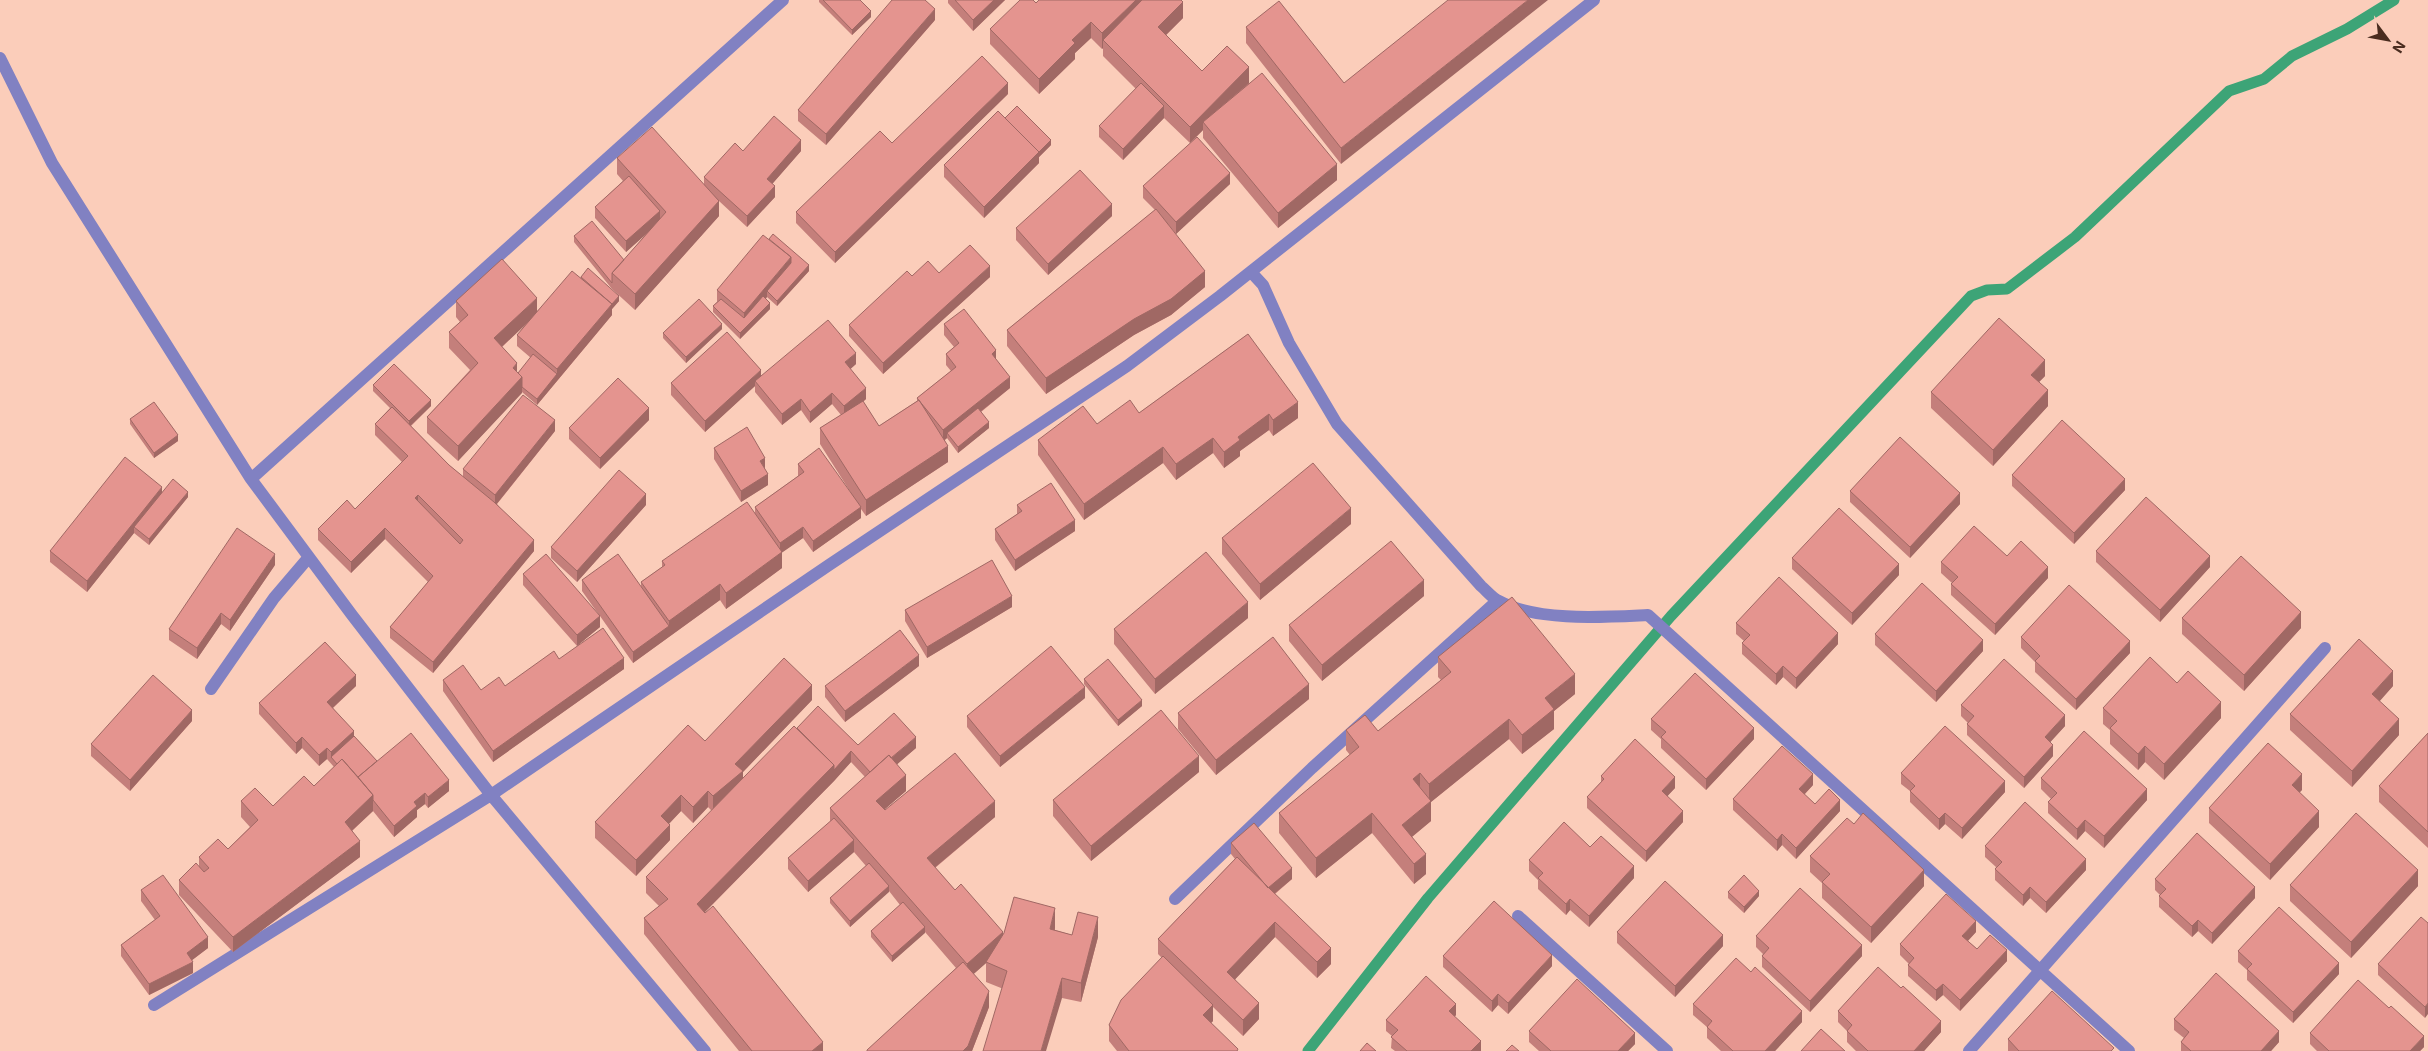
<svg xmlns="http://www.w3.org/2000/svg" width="2428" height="1051" font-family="Inter,sans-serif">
<rect width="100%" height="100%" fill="#fbcdba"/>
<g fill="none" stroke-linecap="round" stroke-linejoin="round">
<path stroke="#3da477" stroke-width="11" d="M1308,1051L1428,898L1671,616L1971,296L1987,290L2007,289L2075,237L2229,91L2264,79L2292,56L2347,29L2394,0"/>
<path stroke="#8181c2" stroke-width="12" d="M0,58L52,163L251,479L352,615L491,795L705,1051
M1251,272L1263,285L1289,343L1337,424L1481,586C1487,591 1492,598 1499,601C1537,622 1605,617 1648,615L2129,1051
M251,479L783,0
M211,689L274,598L309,557
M1175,899L1312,768L1497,601
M1518,916L1667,1051
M154,1005L491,795L829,565L1127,366L1220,296L1594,0
M1969,1051L2325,648"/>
</g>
<path fill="#c47f7b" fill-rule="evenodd" d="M819,0H860L871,17L852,35L819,2Z
M948,0H1005L973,31L948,3Z
M1036,3L1183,18L1166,35L1202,71L1249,83L1337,180L1278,228L1203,138V130L1190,143L1164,118L1123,160L1099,137V126L1136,89L1103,56V48L1102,49L1091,38L1075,53V59L1039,94L990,44V29Z
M935,20L826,145L798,121V110Z
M1246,27L1344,83L1341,164L1246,43Z
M1008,94L835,263L796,223V212L892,143Z
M1005,118L1051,145L1039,157V163L984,218L944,177V165Z
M743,151H801L772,184L775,197L747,227L719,201V216L635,310L612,289L574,242V236L624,260L648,232L626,252L595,218V207L623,181L617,174V158L704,185V177Z
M1230,184L1176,234L1166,222L1205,287L1171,315L1134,335L1046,394L1007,346V330L1155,210L1143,198V186Z
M1112,216L1048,275L1016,240V228Z
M809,271L777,306L767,297L766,298L770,309L740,339L713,312V306L717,302V290Z
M939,273L990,277L883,374L849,336V325L912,276Z
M581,277L619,301L612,309V315L537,405L522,392L458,461L427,433V417L470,370L449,348V332L460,322L456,317V301L537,311ZM528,322L517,335V346L531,358L518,373L502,347Z
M944,324L996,360L1010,388L981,412L989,428L958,453L947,438L945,440L948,462L866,516L861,509V518L813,552L803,538L782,552V568L726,609L720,600L633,663L600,616V627L577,646L523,585V574L599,615L582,591V580L641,587V582L662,567V561L755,513V507L798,476V464L851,493L820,444V428L841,415L832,404L810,423L801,410L782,425L755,392V386L705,432L671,395V383L761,376L856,364L850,369L866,399L863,402L879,426L917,401V398L951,371L946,365V354L954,347L944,335Z
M722,329L686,363L663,338V333Z
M1248,334L1298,418L1273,436L1269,430L1240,451V456L1224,468L1213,453L1176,480L1163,463L1084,520L1038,455V440L1139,413Z
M2045,376L2039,382L2048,406L1993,466L1931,408V392Z
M373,385L431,406L411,426L449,465L463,477V469L555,431L497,504L534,551L433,673L390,638V627L428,582L385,539L351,573L318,540V529L355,509L402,462L375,435V424L390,408L373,391Z
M130,419L178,441L154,458L130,424Z
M649,420L600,469L569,439V428Z
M714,448L765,469L768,485L741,502L714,459Z
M2012,475L2125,490L2074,544L2012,486Z
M1850,491L1960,504L1910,558L1850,502Z
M162,492L188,497L149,545L134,533L87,592L50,562V551Z
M646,505L577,582L551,558V547Z
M1017,505L1075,531L1015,571L995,540V529L1017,514Z
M1351,524L1260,600L1222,554V538Z
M2096,551L2210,567L2160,622L2096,562Z
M2007,556L2048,578L1995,635L1951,595V584L1952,583L1941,573V562Z
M1792,558L1899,575L1852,625L1792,569Z
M275,565L230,631L221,624L197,659L169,640V629Z
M1424,596L1322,681L1289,641V625Z
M1012,607L927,658L905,621V610Z
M1248,618L1155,694L1114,644V629Z
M2182,618L2301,628L2244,691L2182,634Z
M1736,623L1838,644L1796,689L1783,677L1776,685L1742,654V643L1744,641L1736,634Z
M1875,634L1983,651L1936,702L1875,645Z
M2021,637L2130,653L2076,710L2035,672V662L2021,648Z
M1438,657L1575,694L1554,711V729L1522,754L1509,739L1431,802V821L1412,837L1426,874L1414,884L1372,833L1316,878L1279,833V813L1350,755L1346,750V730L1378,731L1441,680L1438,677Z
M559,659L624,669L493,762L443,691V680L481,690L505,686Z
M919,666L845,722L825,697V686Z
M1084,679L1142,706L1118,726L1084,684Z
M2177,683L2221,718L2164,780L2145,762L2138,770L2110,744V730L2103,724V708Z
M356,686L333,708L354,736L377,761L449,791L428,808L425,804L417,810V817L394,837L373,811L352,831L360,857L233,952L179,895V880L199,867V857L228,849L250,827L241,817V801L273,806L314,786L334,767L327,759L319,766L302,748L296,754L259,714V703Z
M2393,686L2379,701L2399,735L2352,787L2290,730V714Z
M1085,698L1000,767L967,727V716Z
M1309,699L1216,775L1178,729V713Z
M812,700L743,772V778L797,728L858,745L916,748L897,764L906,791L884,809L885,810L995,817L935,868L955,890L1003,935L1055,928V930L1072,935L1098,937L1081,1002L1062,998L1001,988L986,982V963L973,974L989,1007L972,1051H867L956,968L925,932L892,962L871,937V931L900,905L889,891L850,927L830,903V898L866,866L854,852L808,892L788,869V858L830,822V808L865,777L851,762L834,781L705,912L823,1051H739L644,934V918L659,906L646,893V877L712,811L708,807L693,823L681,811L669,824L670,840L636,876L595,838V822L705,741Z
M1961,705L2065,726L2050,742L2053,756L2024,788L1967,735V724L1968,723L1961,716Z
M1651,719L1754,739L1706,790L1661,748V739L1651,730Z
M192,721L130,791L91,756V744Z
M2428,733V848L2379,802V786Z
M1199,772L1091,861L1053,816V800Z
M1901,773L2005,792L1962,839L1945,824L1939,830L1910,802V791L1901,784Z
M1601,776L1675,788L1667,796L1683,822L1646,862L1587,808V797L1601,782Z
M2041,778L2147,800L2104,848L2085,831L2077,840L2048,813V802L2051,799L2041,789Z
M1813,785L1804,795L1815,804L1840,811L1796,859L1782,845L1777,851L1733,810V799Z
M2302,790L2299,792L2319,827L2270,880L2209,823V808Z
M1231,843L1292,879L1275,894L1331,964L1317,978L1275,937L1235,979L1259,1019L1243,1036L1213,1007V1021L1211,1023L1238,1051H1117L1109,1041V1025L1162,958L1158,954V939L1235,859L1231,854Z
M1985,846L2086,870L2046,913L2030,898L2023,906L1995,880V869L1996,867L1985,857Z
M1590,847L1634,878L1589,927L1570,910L1566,915L1538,889V880L1529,871V860Z
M1810,856L1924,886L1871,943L1822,898V883L1810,872Z
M2155,879L2255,898L2212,944L2198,931L2192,937L2159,907V896L2160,895L2155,890Z
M2290,885L2418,886L2351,958L2290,901Z
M141,890L208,948L192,960L193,973L149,995L121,956V945L155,920L141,901Z
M1728,892L1759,896L1744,913L1728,898Z
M2428,923L2425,1018L2378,975V964Z
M1617,932L1723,946L1675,997L1617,943Z
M1976,932L1968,941L1977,949L2007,961L1960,1011L1943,995L1936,1001L1908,976V965L1909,964L1900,955V944Z
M1756,936L1862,956L1810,1012L1762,967V956L1763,954L1756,947Z
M2238,951L2339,974L2293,1023L2247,980V970L2238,962Z
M1443,956L1552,966L1508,1014L1498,1005L1492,1012L1443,967Z
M1693,1004L1802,1022L1775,1051H1721L1707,1038V1027L1693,1015Z
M1838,1011L1941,1032L1924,1051H1856L1847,1042V1031L1838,1022Z
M1456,1015L1454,1017L1481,1051H1395L1391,1048L1392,1036L1386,1031V1020Z
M2174,1019L2279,1042L2271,1051H2181V1042L2184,1038L2174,1030Z
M1529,1031L1635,1044L1628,1051H1539L1529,1042Z
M2310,1033L2424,1047L2420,1051H2317L2310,1044Z
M2008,1039L2114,1051H2008Z"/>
<path fill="#a06864" d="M994,0H1005L973,31V20Z
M1136,0H1146L1103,40V48L1102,49V33Z
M1528,0H1548L1341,164V148Z
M1183,2V18L1158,43V27Z
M935,9V20L826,145V134Z
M871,11V17L852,35V30Z
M1091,22V38L1075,53V59L1039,94V79L1072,40Z
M1249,67V83L1203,122V130L1190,143V127Z
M1008,83V94L835,263V252Z
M1164,106V118L1123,160V149Z
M801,140V151L767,190V179Z
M1051,140V145L1039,157V163L984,218V207Z
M1337,164V180L1278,228V213Z
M1230,173V184L1176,234V222Z
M775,186V197L747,227V216Z
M719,201V216L635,310V294Z
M1112,204V216L1048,275V264Z
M660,211V222L626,252V241Z
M791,257V268L767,291V297L744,324V313Z
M809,265V271L777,306V301Z
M990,266V277L883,374V363Z
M1205,271V287L1171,315L1134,335L1046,394V378Z
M619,296V301L612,309V315L537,405V399L557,374V369Z
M537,298V314L494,354V338Z
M770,303V309L740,339V333Z
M722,324V329L686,363V357Z
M996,350V361L992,354Z
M856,353V364L845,374V362Z
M2045,360V376L2031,390V375Z
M517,363V379L513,368Z
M761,370V381H755V386L705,432V421Z
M522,377V393L458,461V446Z
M1010,377V388L950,436L947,433V438L943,441V430Z
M866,388V399L844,417V406Z
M2048,390V406L1993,466V450Z
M832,393V404L810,423V412Z
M801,399V410L782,425V414Z
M431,400V406L409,427V421Z
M1298,402V418L1273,436V420Z
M649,408V420L600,469V458Z
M1269,414V430L1240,451V456L1224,468V452L1238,437Z
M555,420V431L495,506V495Z
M989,422V428L958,453V447Z
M178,435V441L154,458V453Z
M1213,438V453L1176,480V464Z
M948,446V462L866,516V500Z
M1163,447V463L1084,520V504Z
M765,458V469L760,461Z
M768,474V485L741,502V491Z
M2125,479V490L2074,544V533Z
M162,487V498L134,527V533L87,592V581Z
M188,492V497L149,545V539Z
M1960,493V504L1910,558V547Z
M646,494V505L577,582V571Z
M418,495V506L415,498Z
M861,507V518L813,552V541Z
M1351,508V524L1260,600V584Z
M1075,520V531L1015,571V560Z
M803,527V538L780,554V543Z
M385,528V539L351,573V562Z
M534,540V551L433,673V662Z
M782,552V568L726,609V593Z
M275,554V565L230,631V620Z
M2210,556V567L2160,622V610Z
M1899,564V575L1852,625V613Z
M2048,567V578L1995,635V624Z
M1424,580V596L1322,681V665Z
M720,584V600L633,663V652L669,626V621Z
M1012,596V607L927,658V647Z
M1248,602V618L1155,694V679Z
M2301,612V628L2244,691V675Z
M221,613V624L197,659V648Z
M600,616V627L577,646V635Z
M1838,633V644L1796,689V678Z
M1983,640V651L1936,702V691Z
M2130,641V653L2076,710V699Z
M919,655V666L845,722V711Z
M624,658V669L493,762V751Z
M1783,666V677L1776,685V674Z
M2393,671V686L2372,710V694Z
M1575,674V694L1554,711V729L1522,754V735L1545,698Z
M356,675V686L327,713V702Z
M1309,684V699L1216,775V760Z
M812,685V700L743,772V787L713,812V796L735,764Z
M1085,687V698L1000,767V756Z
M1142,700V706L1118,726V720Z
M2221,702V718L2164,780V764Z
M192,710V721L130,791V780Z
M2065,715V726L2045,748V737Z
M1509,719V739L1431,802V821L1402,845V825L1429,803V784Z
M2399,719V735L2352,787V771Z
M1754,728V739L1706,790V779Z
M354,731V742L331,757V752Z
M302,737V748L296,754V743Z
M916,737V748L872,786V775Z
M2053,745V756L2024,788V777Z
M2145,746V762L2138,770V754Z
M327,748V759L319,766V755Z
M851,751V762L834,781L697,920V904L834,765Z
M1199,756V772L1091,861V846Z
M1420,773V793L1413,779Z
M1813,774V785L1799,800V789Z
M2302,774V790L2292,801V785Z
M906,775V791L876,817V801Z
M1675,777V788L1662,802V791Z
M449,780V791L428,808V797Z
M2005,781V792L1962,839V828Z
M2147,789V800L2104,848V836Z
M708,791V807L693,823V807Z
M425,793V804L417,810V817L394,837V826L414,802Z
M373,795V811L345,837V822Z
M681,795V811L661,832V816Z
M1840,800V811L1796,859V848Z
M995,801V817L927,874V858Z
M1683,811V822L1646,862V851Z
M2319,811V827L2270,880V864Z
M1372,813V833L1316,878V858Z
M1945,813V824L1939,830V819Z
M2085,820V831L2077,840V829Z
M670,825V840L636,876V860Z
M1782,834V845L1777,851V840Z
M854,840V852L808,892V881Z
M360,841V857L233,952V937Z
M1426,854V874L1414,884V864Z
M2086,859V870L2046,913V902Z
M1634,866V878L1589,927V916Z
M1292,868V879L1268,899V888Z
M1924,870V886L1871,943V927Z
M2418,870V886L2351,958V942Z
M889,886V892L850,927V921Z
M2030,887V898L2023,906V895Z
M2255,887V898L2212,944V933Z
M1759,891V896L1744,913V907Z
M1570,899V910L1566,915V904Z
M1055,908V928L1050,949V929Z
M1098,917V937L1081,1002V983Z
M2198,920V931L2192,937V926Z
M1976,921V932L1962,947V936Z
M1275,922V937L1227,988V972Z
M925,927V933L892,962V956Z
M1003,932V948L967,980V964Z
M1723,935V946L1675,997V986Z
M208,937V948L187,964V953Z
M1862,945V956L1810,1012V1001Z
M1331,948V964L1317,978V962Z
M2007,950V961L1960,1011V1000Z
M1552,955V966L1508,1014V1003Z
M193,962V973L149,995V984Z
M2339,963V974L2293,1023V1012Z
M1062,978V998L1046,1051H1041Z
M1943,984V995L1936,1001V990Z
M989,991V1007L972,1051H963Z
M1498,994V1005L1492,1012V1001Z
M1259,1003V1019L1243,1036V1020Z
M2428,1003V1014L2425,1018V1007Z
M1456,1004V1015L1449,1023V1011Z
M1213,1005V1021L1203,1031V1015Z
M1802,1011V1022L1775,1051H1765Z
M1941,1021V1032L1924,1051H1914Z
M2279,1031V1042L2271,1051H2261Z
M1635,1033V1044L1628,1051H1618Z
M2424,1036V1047L2420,1051H2410Z
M1481,1041V1051H1471Z
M823,1042V1051H812Z"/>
<path fill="#e4948f" stroke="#a06864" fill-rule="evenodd" d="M823,0H860L871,11L852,30Z
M892,0H925L935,9L826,134L798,110Z
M955,0H994L973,20Z
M1020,0H1033L1036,3L1039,0H1136L1102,33L1091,22L1072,40L1075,43L1039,79L990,29Z
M1142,0H1181L1183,2L1158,27L1202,71L1227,46L1249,67L1190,127L1103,40Z
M1448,0H1528L1341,148L1246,27L1279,1L1344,83Z
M982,56L1008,83L835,252L796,212L880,131L892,143Z
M1262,73L1337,164L1278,213L1203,122Z
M1141,83L1164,106L1123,149L1099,126Z
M1017,106L1051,140L1039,152L1005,118Z
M998,111L1039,152L984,207L944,165Z
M774,116L801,140L767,179L775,186L747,216L704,177L735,143L743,151Z
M652,127L719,201L635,294L612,273L666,212L617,158Z
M1197,137L1230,173L1176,222L1143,186Z
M1080,170L1112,204L1048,264L1016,228Z
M629,176L660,211L626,241L595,207Z
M1156,209L1205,271L1171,299L1134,319L1046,378L1007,330Z
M592,221L624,260L612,273V283L574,236Z
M773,234L809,265L777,301L767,291L791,263V257L769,239Z
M763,235L791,257L744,313L717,290Z
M970,245L990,266L883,363L849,325L907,271L912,276L928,261L939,273Z
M502,259L537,298L494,338L517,363L513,368L522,377L458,446L427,417L478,363L449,332L468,315L456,301Z
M588,268L619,296L612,304L581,277Z
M572,271L612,304L557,369L517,335Z
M763,296L770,303L740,333L713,306L721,299L744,318Z
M699,299L722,324L686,357L663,333Z
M964,309L996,350L992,354L1010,377L943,430L917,398L956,367L946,354L959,343L944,324Z
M1999,318L2045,360L2031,375L2048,390L1993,450L1931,392Z
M828,320L856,353L845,362L866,388L844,406L832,393L810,412L801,399L782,414L755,381Z
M727,332L761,370L705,421L671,383Z
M1248,334L1298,402L1273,420L1269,414L1238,437L1240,440L1224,452L1213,438L1176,464L1163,447L1084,504L1038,440L1083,406L1097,424L1130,400L1139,413Z
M533,354L557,374L537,399L522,387V377L518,373Z
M394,364L431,400L409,421L373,385Z
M618,378L649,408L600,458L569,428Z
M523,395L555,420L495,495L463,469Z
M919,400L948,446L866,500L820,428L863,401L879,426Z
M154,402L178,435L154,453L130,419Z
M392,407L449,465L494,502L534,540L433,662L390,627L433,576L385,528L351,562L318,529L347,500L355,509L408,456L375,424ZM418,495L463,540L460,544L415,498Z
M978,408L989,422L958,447L947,433Z
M2062,420L2125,479L2074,533L2012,475Z
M747,427L765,458L760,461L768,474L741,491L714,448Z
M1900,437L1960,493L1910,547L1850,491Z
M819,448L861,507L813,541L803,527L780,543L755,507L804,472L798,464Z
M125,457L162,487L87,581L50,551Z
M1313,463L1351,508L1260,584L1222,538Z
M619,470L646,494L577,571L551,547Z
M173,479L188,492L149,539L134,527Z
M1051,483L1075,520L1015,560L995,529L1022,511L1017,505Z
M2146,497L2210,556L2160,610L2096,551Z
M747,502L782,552L726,593L720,584L669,621L641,582L665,565L662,561Z
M1839,508L1899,564L1852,613L1792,558Z
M1974,526L2007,556L2021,541L2048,567L1995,624L1951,584L1958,577L1941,562Z
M237,528L275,554L230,620L221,613L197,648L169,629Z
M1391,541L1424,580L1322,665L1289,625Z
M1206,552L1248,602L1155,679L1114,629Z
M546,554L600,616L577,635L523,574Z
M618,554L669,626L633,652L582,580Z
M2241,556L2301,612L2244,675L2182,618Z
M992,560L1012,596L927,647L905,610Z
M1779,577L1838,633L1796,678L1783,666L1776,674L1742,643L1750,635L1736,623Z
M1922,583L1983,640L1936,691L1875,634Z
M2069,585L2130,641L2076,699L2035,661L2040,656L2021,637Z
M1512,597L1575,674L1545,698L1554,709L1522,735L1509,719L1429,784L1420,773L1413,779L1431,801L1402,825L1426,854L1414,864L1372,813L1316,858L1279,813L1359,747L1346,730L1365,715L1378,731L1451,672L1438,657Z
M603,628L624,658L493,751L443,680L463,665L481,690L499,677L505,686L554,651L559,659Z
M900,630L919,655L845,711L825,686Z
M1273,637L1309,684L1216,760L1178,713Z
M2359,639L2393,671L2372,694L2399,719L2352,771L2290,714Z
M325,642L356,675L327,702L354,731L331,752L327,748L319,755L302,737L296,743L259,703Z
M1051,646L1085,687L1000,756L967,716Z
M2150,657L2177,683L2188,671L2221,702L2164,764L2145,746L2138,754L2110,728L2117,721L2103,708Z
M784,658L812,685L735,764L743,771L713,796L708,791L693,807L681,795L661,816L670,825L636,860L595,822L688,725L705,741Z
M1108,659L1142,700L1118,720L1084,679Z
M2004,659L2065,715L2045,737L2053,745L2024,777L1967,724L1974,716L1961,705Z
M1695,673L1754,728L1706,779L1661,737L1666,732L1651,719Z
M153,675L192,710L130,780L91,744Z
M818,706L858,745L894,713L916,737L891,758L889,755L870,772L851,751L834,770V765L797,728Z
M1161,710L1199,756L1091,846L1053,800Z
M794,726L834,765L697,904L705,913L713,906L823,1042L812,1051H752L644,918L668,899L646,877Z
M1945,726L2005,781L1962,828L1945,813L1939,819L1910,791L1915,786L1901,773Z
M2084,731L2147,789L2104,836L2085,820L2077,829L2048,802L2057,793L2041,778Z
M411,733L449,780L428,797L425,793L414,802L417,806L394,826L373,800V795L358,777Z
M2428,733V832L2379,786Z
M354,736L377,761L358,777L342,759L337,764L331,757Z
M1635,739L1675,777L1662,791L1683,811L1646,851L1587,797L1604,779L1601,776Z
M2268,743L2302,774L2292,785L2319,811L2270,864L2209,808Z
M1782,746L1813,774L1799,789L1815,804L1829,789L1840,800L1796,848L1782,834L1777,840L1733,799Z
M955,753L995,801L927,858L955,890L961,884L1003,932L967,964L830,808L889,755L906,775L876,801L885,810Z
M342,759L373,795L345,822L360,841L233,937L179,880L196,863L204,872L209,868L199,857L218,839L228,849L258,820L241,801L255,788L273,806L304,776L314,786Z
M2025,802L2086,859L2046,902L2030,887L2023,895L1995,869L2002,862L1985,846Z
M1863,813L1924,870L1871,927L1822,882L1830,874L1810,856L1847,818L1854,824Z
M2356,813L2418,870L2351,942L2290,885Z
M834,818L854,840L808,881L788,858Z
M1564,822L1590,847L1601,836L1634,866L1589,916L1570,899L1566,904L1538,878L1543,873L1529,860Z
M1254,823L1292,868L1268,888L1231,843Z
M2197,833L2255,887L2212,933L2198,920L2192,926L2159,896L2166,889L2155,879Z
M1237,857L1331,948L1317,962L1275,922L1227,972L1259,1003L1243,1020L1158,939Z
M869,863L889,886L850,921L830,898Z
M163,875L208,937L187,953L193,962L149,984L121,945L160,916L141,890Z
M1744,875L1759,891L1744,907L1728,892Z
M1665,881L1723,935L1675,986L1617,932Z
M1800,888L1862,945L1810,1001L1762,956L1769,948L1756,936Z
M1946,894L1976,921L1962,936L1977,949L1990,935L2007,950L1960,1000L1943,984L1936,990L1908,965L1914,958L1900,944Z
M1014,897L1055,908L1050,929L1072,935L1078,912L1098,917L1081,983L1062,978L1041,1051H983L1007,971L986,962L1004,933Z
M1494,901L1552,955L1508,1003L1498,994L1492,1001L1443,956Z
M903,902L925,927L892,956L871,931Z
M2279,907L2339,963L2293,1012L2247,969L2252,964L2238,951Z
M2421,917L2428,923V1003L2425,1007L2378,964Z
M1163,956L1213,1005L1203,1015L1238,1049L1237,1051H1129L1109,1025L1121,1000Z
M1736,958L1751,972L1755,967L1802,1011L1765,1051H1733L1707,1027L1712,1021L1693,1004Z
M963,962L989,991L968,1046L963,1051H867V1050Z
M1878,967L1901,988L1903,986L1941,1021L1914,1051H1868L1847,1031L1852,1025L1838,1011Z
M2216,973L2279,1031L2261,1051H2191L2181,1042L2189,1032L2174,1019Z
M1426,976L1456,1004L1449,1011L1481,1041L1471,1051H1407L1391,1037L1398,1030L1386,1020Z
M1577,979L1635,1033L1618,1051H1551L1529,1031Z
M2358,980L2389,1008L2391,1006L2424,1036L2410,1051H2329L2310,1033Z
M2052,991L2114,1048L2111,1051H2019L2008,1039Z
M1821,1029L1845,1051H1801Z
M1367,1043L1376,1051H1360Z
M1512,1045L1519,1051H1506Z"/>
<g transform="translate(2388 40) rotate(122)" stroke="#fbcdba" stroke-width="4" paint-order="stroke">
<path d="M0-4L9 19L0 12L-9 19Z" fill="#4a2c1f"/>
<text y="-8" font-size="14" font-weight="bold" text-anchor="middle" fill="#4a2c1f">N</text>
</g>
</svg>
